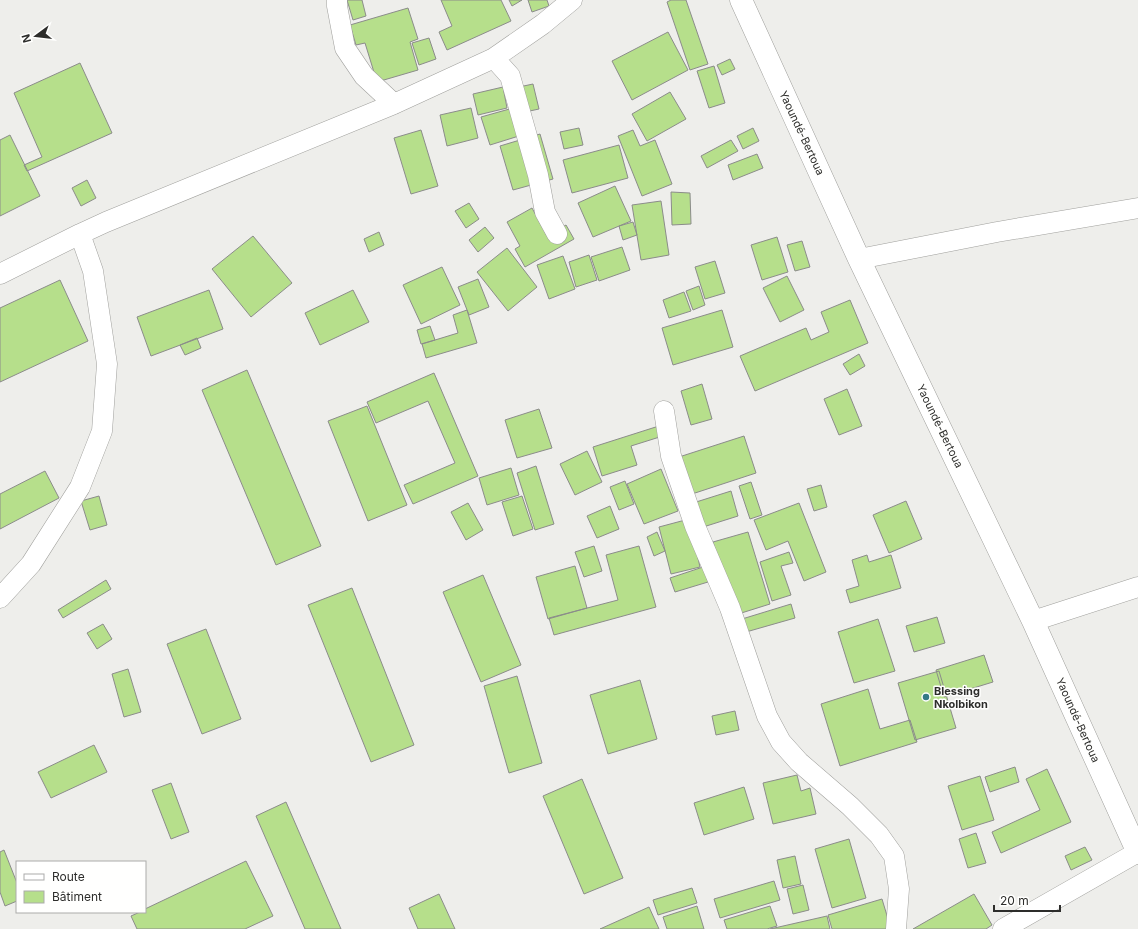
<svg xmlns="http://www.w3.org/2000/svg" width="1138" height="929" font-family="Inter,sans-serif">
<rect width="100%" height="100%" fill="#eeeeeb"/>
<path fill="#b6df8b" stroke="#8b8c8a" d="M347,0H362L366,16L353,20Z
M441,0H501L511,21L447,50L439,32L452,26Z
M509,0H522L512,6Z
M528,0H547L549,6L532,12Z
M671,0H686L708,64L690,70L667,2Z
M408,8L418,39L410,42L418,70L377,82L365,43L356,45L350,25Z
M668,32L688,70L632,100L612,61Z
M429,38L436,59L419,65L412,43Z
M730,59L735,69L722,75L717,65Z
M80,63L112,133L27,171L24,165L42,157L14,93Z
M714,66L725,103L709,108L697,71Z
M533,84L539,109L525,112L519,87Z
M503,87L507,108L478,115L473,94Z
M670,92L686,119L647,141L632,114Z
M471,108L478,138L447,146L440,115Z
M513,108L522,135L490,145L481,117Z
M579,128L583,145L564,149L560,132Z
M753,128L759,141L743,149L737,136Z
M421,130L438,186L411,194L394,138Z
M633,130L640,146L655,140L672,184L642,196L618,136Z
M540,134L553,179L513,190L500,146Z
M10,135L40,196L0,216V140Z
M731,140L738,151L707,168L701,156Z
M619,145L628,178L572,193L563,160Z
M757,154L763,168L733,180L728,165Z
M87,180L96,198L81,206L72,188Z
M615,186L631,221L593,237L578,203Z
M671,192L690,193L691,224L672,225Z
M661,201L669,255L641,260L632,205Z
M469,203L479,219L466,228L455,211Z
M532,208L547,236L566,225L574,239L525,267L515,249L520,246L507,222Z
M633,222L637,235L623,240L619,226Z
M485,227L494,238L478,252L469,240Z
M379,232L384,245L369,252L364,239Z
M253,236L292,283L251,317L212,269Z
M777,237L788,272L762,280L751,245Z
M802,241L810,267L795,271L787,245Z
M622,247L630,270L599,281L591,257Z
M507,248L537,287L508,311L477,272Z
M589,255L597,280L576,287L569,262Z
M563,256L575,289L549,299L537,265Z
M715,261L725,293L705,299L695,267Z
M442,267L460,305L421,324L403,285Z
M787,276L804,310L780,322L763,288Z
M478,279L489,307L469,315L458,287Z
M60,280L88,341L0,382V308Z
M699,286L705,305L693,310L686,291Z
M209,290L223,329L151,356L137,317Z
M353,290L369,322L320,345L305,313Z
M684,292L691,311L669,318L663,300Z
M850,300L868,343L755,391L740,356L806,328L811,340L829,332L821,312Z
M467,310L477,343L426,358L422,344L458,333L453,315Z
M722,310L733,347L673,365L662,328Z
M430,326L435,340L421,344L417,330Z
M197,338L201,348L185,355L180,345Z
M859,354L865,366L850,375L843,364Z
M247,370L321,546L276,565L202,390Z
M434,373L478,476L413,504L404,485L455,463L428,401L376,423L367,402Z
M702,384L712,419L691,425L681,391Z
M847,389L862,426L839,435L824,399Z
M367,406L407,505L368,521L328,421Z
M539,409L552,448L517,458L505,420Z
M662,425L666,435L631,446L637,465L602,476L593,447Z
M744,436L756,473L692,494L679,457Z
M587,451L602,482L575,495L560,464Z
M536,466L554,524L535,530L517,473Z
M511,468L519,495L487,505L479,478Z
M661,469L678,511L644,524L627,484Z
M45,471L59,498L0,529V494Z
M625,481L634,504L619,510L610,487Z
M751,482L762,515L750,519L739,486Z
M821,485L827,507L814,511L807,489Z
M731,491L738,516L700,528L693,503Z
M99,496L107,525L90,530L81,501Z
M522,496L533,529L513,536L502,502Z
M906,501L922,539L889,553L873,515Z
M468,503L483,530L466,540L451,512Z
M799,503L826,572L804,581L788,541L766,550L754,520Z
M610,506L619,529L597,538L587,516Z
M689,519L700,567L671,574L659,527Z
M657,532L665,551L654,556L647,537Z
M748,532L770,604L735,615L713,542Z
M594,546L602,571L584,577L575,552Z
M639,546L656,607L554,635L549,618L618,600L606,555Z
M789,552L793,563L781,566L791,595L772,601L760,562Z
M867,555L869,562L891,555L901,588L850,603L846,590L859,586L852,560Z
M575,566L587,608L548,619L536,577Z
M703,567L708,582L675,592L670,578Z
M483,575L521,665L481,682L443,592Z
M106,580L111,589L63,618L58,610Z
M352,588L414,745L371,762L308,605Z
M791,604L795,618L746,632L742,619Z
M937,617L945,643L914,652L906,626Z
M878,619L895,671L854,683L838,632Z
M103,624L112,639L97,649L87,633Z
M206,629L241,719L202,734L167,644Z
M984,655L993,682L944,697L936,670Z
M128,669L141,712L124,717L112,674Z
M939,671L956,728L915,740L898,683Z
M517,676L542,763L509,773L484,686Z
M640,680L657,739L608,754L590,695Z
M868,689L880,729L910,720L917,742L840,766L821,704Z
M735,711L739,730L716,735L712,716Z
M94,745L107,772L51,798L38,772Z
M1015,767L1019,782L990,792L985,777Z
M1047,769L1071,822L1001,853L992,832L1040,810L1026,779Z
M797,775L801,791L810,788L816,814L773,824L763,783Z
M980,776L994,820L962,830L948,786Z
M582,779L623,878L584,894L543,796Z
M171,783L189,832L171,839L152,790Z
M744,787L754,819L704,835L694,803Z
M286,802L341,929H305L256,816Z
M976,833L986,863L968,868L959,839Z
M849,839L866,898L832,908L815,849Z
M1085,847L1092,860L1071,870L1065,856Z
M4,850L17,883V901L5,906L0,892V852Z
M795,856L801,884L783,888L777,860Z
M246,861L273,916L245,929H137L131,916L140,912H145V909Z
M774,881L780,900L720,918L714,899Z
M803,885L809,910L793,914L787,889Z
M692,888L697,903L658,915L653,900Z
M439,894L455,929H418L409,908Z
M974,894L992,925L986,929H913Z
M882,899L891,929H832L828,915Z
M697,906L704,929H667L663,917Z
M770,906L777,926L767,929H727L724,920Z
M649,907L659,929H600Z
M827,916L830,929H770Z"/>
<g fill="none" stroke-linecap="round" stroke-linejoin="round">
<defs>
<path id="street" d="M337,0V6L345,48L364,76L394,104
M494,58L510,76L538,175L545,212L557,234
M859,259L997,232L1138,208
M0,274L80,234
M664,411L671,456L695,526L730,608L767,716L781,742L799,762L850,806L879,835L894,856L899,889L896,929
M0,598L31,564L80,487L102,431L107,364L93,271L80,234L106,222L394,104L494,58L543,24L572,0
M1033,621L1138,587
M1003,929L1138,852"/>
<path id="highway" d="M741,0L859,259L1033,621L1138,853"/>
</defs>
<use href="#street" stroke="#a0a09d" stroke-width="21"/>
<use href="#highway" stroke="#a0a09d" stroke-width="23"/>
<use href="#street" stroke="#fff" stroke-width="20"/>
<use href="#highway" stroke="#fff" stroke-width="22"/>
</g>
<circle fill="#347986" stroke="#fffffe" stroke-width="1.5" cx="926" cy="697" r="4"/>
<g text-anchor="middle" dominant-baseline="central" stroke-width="3" stroke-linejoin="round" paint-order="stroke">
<g font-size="11" fill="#2d2d2b" stroke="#fffffe">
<text transform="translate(802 133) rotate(65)">Yaoundé-Bertoua</text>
<text transform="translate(940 426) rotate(64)">Yaoundé-Bertoua</text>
<text transform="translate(1078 720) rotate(66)">Yaoundé-Bertoua</text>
</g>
<g font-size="11" font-weight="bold" fill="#2d2d2b" stroke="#fffffe" text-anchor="start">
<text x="934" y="691">Blessing<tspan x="934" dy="13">Nkolbikon</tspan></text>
</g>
</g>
<rect x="16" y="861" width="130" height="52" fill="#fffffe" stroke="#ababaa"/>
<rect x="24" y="874" width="20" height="6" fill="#ffffff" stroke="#ababaa"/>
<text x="52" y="881" font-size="12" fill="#2d2d2b">Route</text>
<rect x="24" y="891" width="20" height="12" fill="#b6df8b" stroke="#ababaa"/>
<text x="52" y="901" font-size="12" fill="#2d2d2b">Bâtiment</text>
<g transform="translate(36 36) rotate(255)" stroke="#fffffe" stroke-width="3" paint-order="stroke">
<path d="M0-3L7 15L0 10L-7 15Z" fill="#2d2d2b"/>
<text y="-6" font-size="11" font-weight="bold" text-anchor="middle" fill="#2d2d2b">N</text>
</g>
<path d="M994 905v6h66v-6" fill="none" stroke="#2d2d2b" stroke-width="2"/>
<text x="1000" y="905" font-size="12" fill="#2d2d2b" stroke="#fffffe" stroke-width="3" paint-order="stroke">20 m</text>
</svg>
